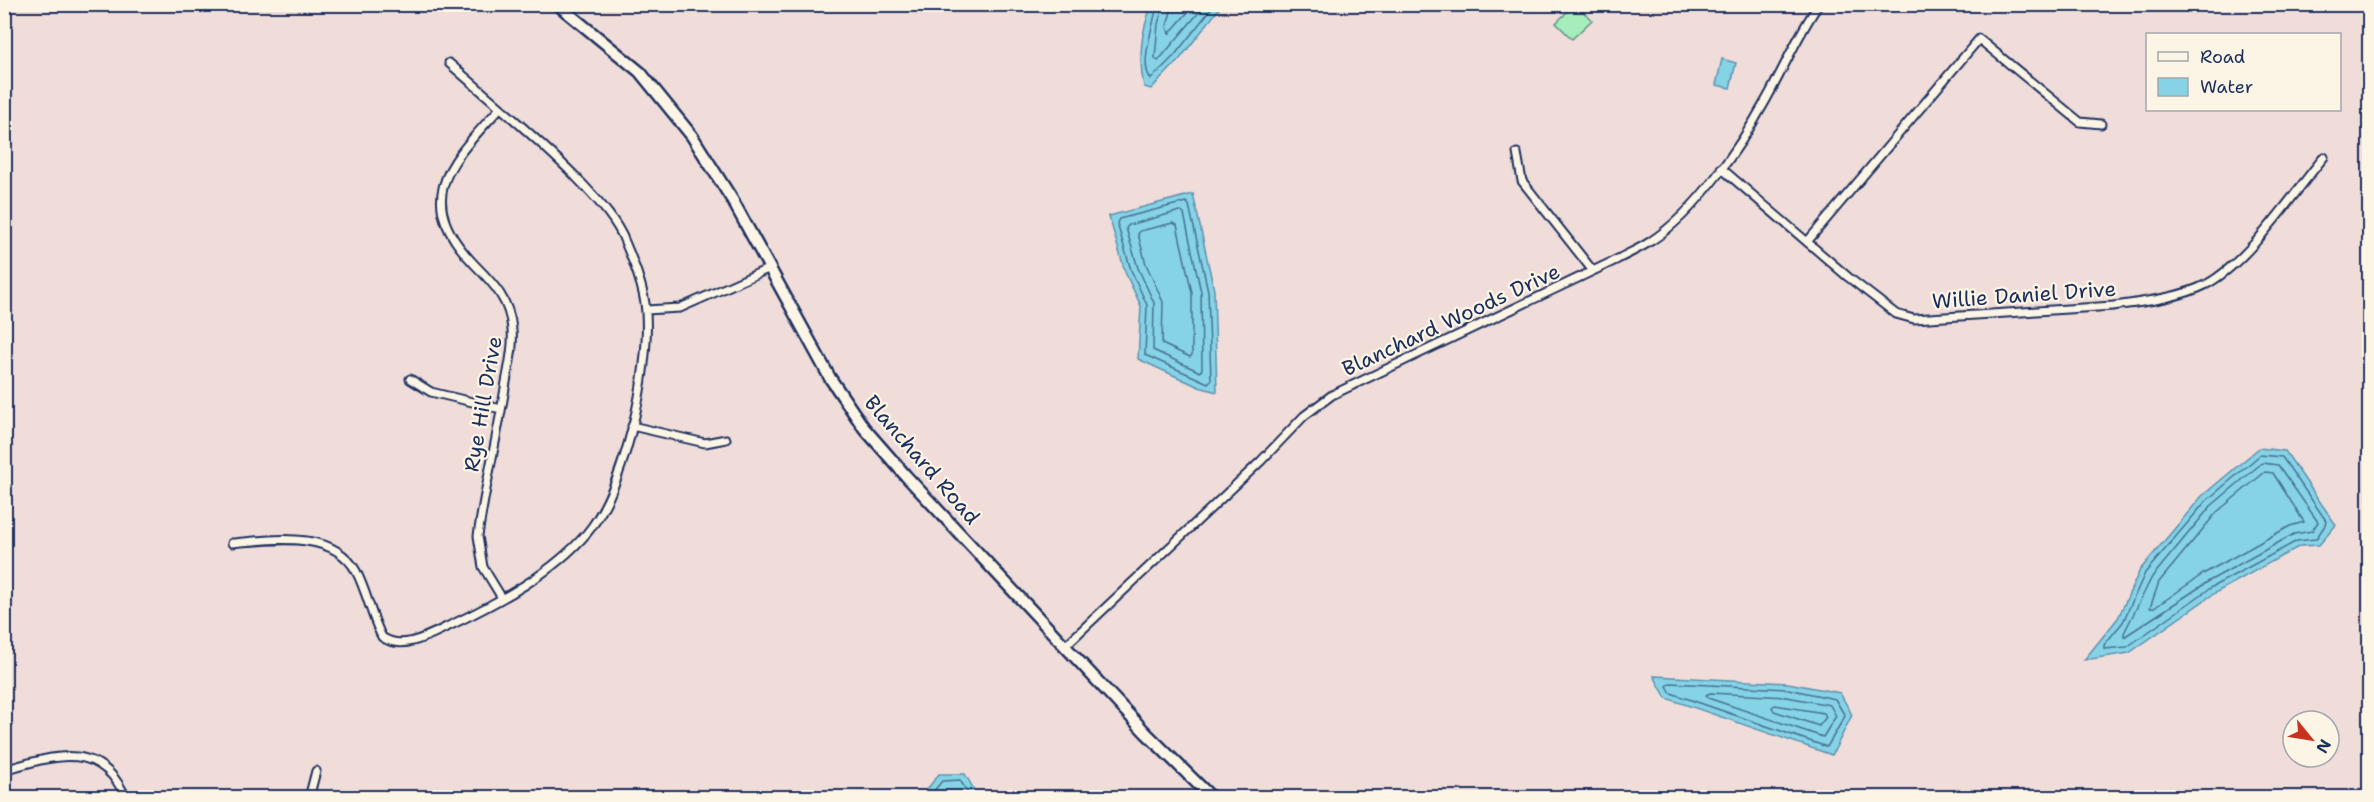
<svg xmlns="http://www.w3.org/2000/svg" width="2374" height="802" font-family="'Shantell Sans',sans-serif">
<rect width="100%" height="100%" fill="#f0ddda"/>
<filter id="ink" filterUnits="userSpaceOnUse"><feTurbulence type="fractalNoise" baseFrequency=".0167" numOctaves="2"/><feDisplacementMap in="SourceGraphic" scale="12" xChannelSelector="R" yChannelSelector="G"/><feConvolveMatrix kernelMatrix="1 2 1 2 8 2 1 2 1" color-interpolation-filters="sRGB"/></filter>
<g filter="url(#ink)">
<path fill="#a5edbb" stroke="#608e8c" stroke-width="1.5" d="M1575,4L1592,20L1572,39L1556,23Z"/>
<path fill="#86d3e6" stroke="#5b91b0" stroke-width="1.5" d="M1152,5H1222L1179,60L1151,89L1144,87C1138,60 1141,30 1152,5Z
M1722,59L1736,63L1730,88L1716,85Z
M1193,194L1214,290L1217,392L1199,387L1138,359L1141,306L1125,272L1109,216Z
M2259,448L2285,451L2336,525L2319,545L2300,546L2215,593L2129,653L2084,660L2118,618L2140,570L2202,496Z
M1654,676L1788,683L1840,693L1852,715L1832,755L1666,698Z
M939,774H965L978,797H921Z"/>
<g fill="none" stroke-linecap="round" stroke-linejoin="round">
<path stroke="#467194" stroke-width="1.5" d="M1157,4C1155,22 1138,65 1151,79L1174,56L1215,4
M1164,4L1158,24L1155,58L1158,61L1206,4
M1173,4L1167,26L1169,34L1195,4
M1186,202L1189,205L1208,291L1211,380L1208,383L1145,355L1147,305L1131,270L1117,223L1119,219Z
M1180,211L1184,214L1201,292L1202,369L1200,372L1153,350L1154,303L1138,268L1126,228L1129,225Z
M1173,223L1177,225L1192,293V355L1190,357L1162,344L1163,302L1146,264L1138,234L1140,231Z
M2260,455L2282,457L2327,522L2316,539L2297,541L2212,587L2127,647L2104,649V645L2123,622L2145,573L2206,501Z
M2262,463L2278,465L2318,522L2312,531L2294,534L2209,581L2124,637V633L2152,577L2211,506Z
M2265,472L2273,473L2304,522L2290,526L2203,574L2154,608H2150L2159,582L2217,512Z
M1670,683L1788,689L1835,699L1845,716L1827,747L1671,693L1667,686Z
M1710,693L1787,697L1830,705L1836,716L1823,737L1708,698L1706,695Z
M1775,705L1824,713L1826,717L1819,726L1774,711L1772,707Z
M928,798L942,781L960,780L971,798"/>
<defs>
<path id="street" d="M500,108C451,162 410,198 475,265C494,284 510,301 512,330C514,349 508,369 505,388C497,438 485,487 478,536L483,567L502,598
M1517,153L1522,181L1593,271
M1721,168L1848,277L1896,314L1914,319L2113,306C2143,302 2180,298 2207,284C2249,261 2293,194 2324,157
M1807,242L1979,39L2080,122L2101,124
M646,310L680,308L770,268
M410,379L431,392L501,409
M632,426L705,443L726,439
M232,543C270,540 333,529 356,571C367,592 371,616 382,637C403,652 431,634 453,624C499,602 553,573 587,533C625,488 650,371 646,313C645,289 632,258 622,235C611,213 591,193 574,175C534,135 491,100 449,63
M1065,646L1261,461L1304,416L1332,395L1618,259C1629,253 1641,248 1651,241C1696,212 1740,147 1766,100C1784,68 1798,34 1819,4
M4,770C53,756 100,739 126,798
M309,798L316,771"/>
<path id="secondary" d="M557,4L640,72L692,136L733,201L830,378L864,428L906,476L1146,733L1212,798"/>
</defs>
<use href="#street" stroke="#1b2f5e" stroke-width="11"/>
<use href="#secondary" stroke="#1b2f5e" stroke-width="15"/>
<use href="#street" stroke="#fcf5e5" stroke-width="7"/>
<use href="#secondary" stroke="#fcf5e5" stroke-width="10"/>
</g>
</g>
<g text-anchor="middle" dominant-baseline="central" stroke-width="4.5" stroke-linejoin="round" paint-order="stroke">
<g font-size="21" fill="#1b2f5e" stroke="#fcf5e5">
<text transform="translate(2024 295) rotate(-4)">Willie Daniel Drive</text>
<text transform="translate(1451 320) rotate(-25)">Blanchard Woods Drive</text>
<text transform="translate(483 404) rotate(-80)">Rye Hill Drive</text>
<text transform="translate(922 460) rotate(49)">Blanchard Road</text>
</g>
</g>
<rect width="2374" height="802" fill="none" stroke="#fcf5e5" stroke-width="24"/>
<rect x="12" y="12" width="2350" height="778" fill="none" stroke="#1b2f5e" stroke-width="2" filter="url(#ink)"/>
<rect x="2146" y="33" width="195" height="78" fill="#fcf5e5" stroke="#a2a6af" stroke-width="1.5"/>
<rect x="2158" y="52" width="30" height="9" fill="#fcf5e5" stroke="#a2a6af" stroke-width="1.5"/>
<text x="2200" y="63" font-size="18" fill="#1b2f5e">Road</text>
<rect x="2158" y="78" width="30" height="18" fill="#86d3e6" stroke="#a2a6af" stroke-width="1.5"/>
<text x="2200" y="93" font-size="18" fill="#1b2f5e">Water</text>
<g transform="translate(2311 739) rotate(120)"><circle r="28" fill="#fcf5e5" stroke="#a2a6af" stroke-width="1.5"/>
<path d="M0-4.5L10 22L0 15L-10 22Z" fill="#c8321e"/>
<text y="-9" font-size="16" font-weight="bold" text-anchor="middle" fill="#1b2f5e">N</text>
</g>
</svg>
